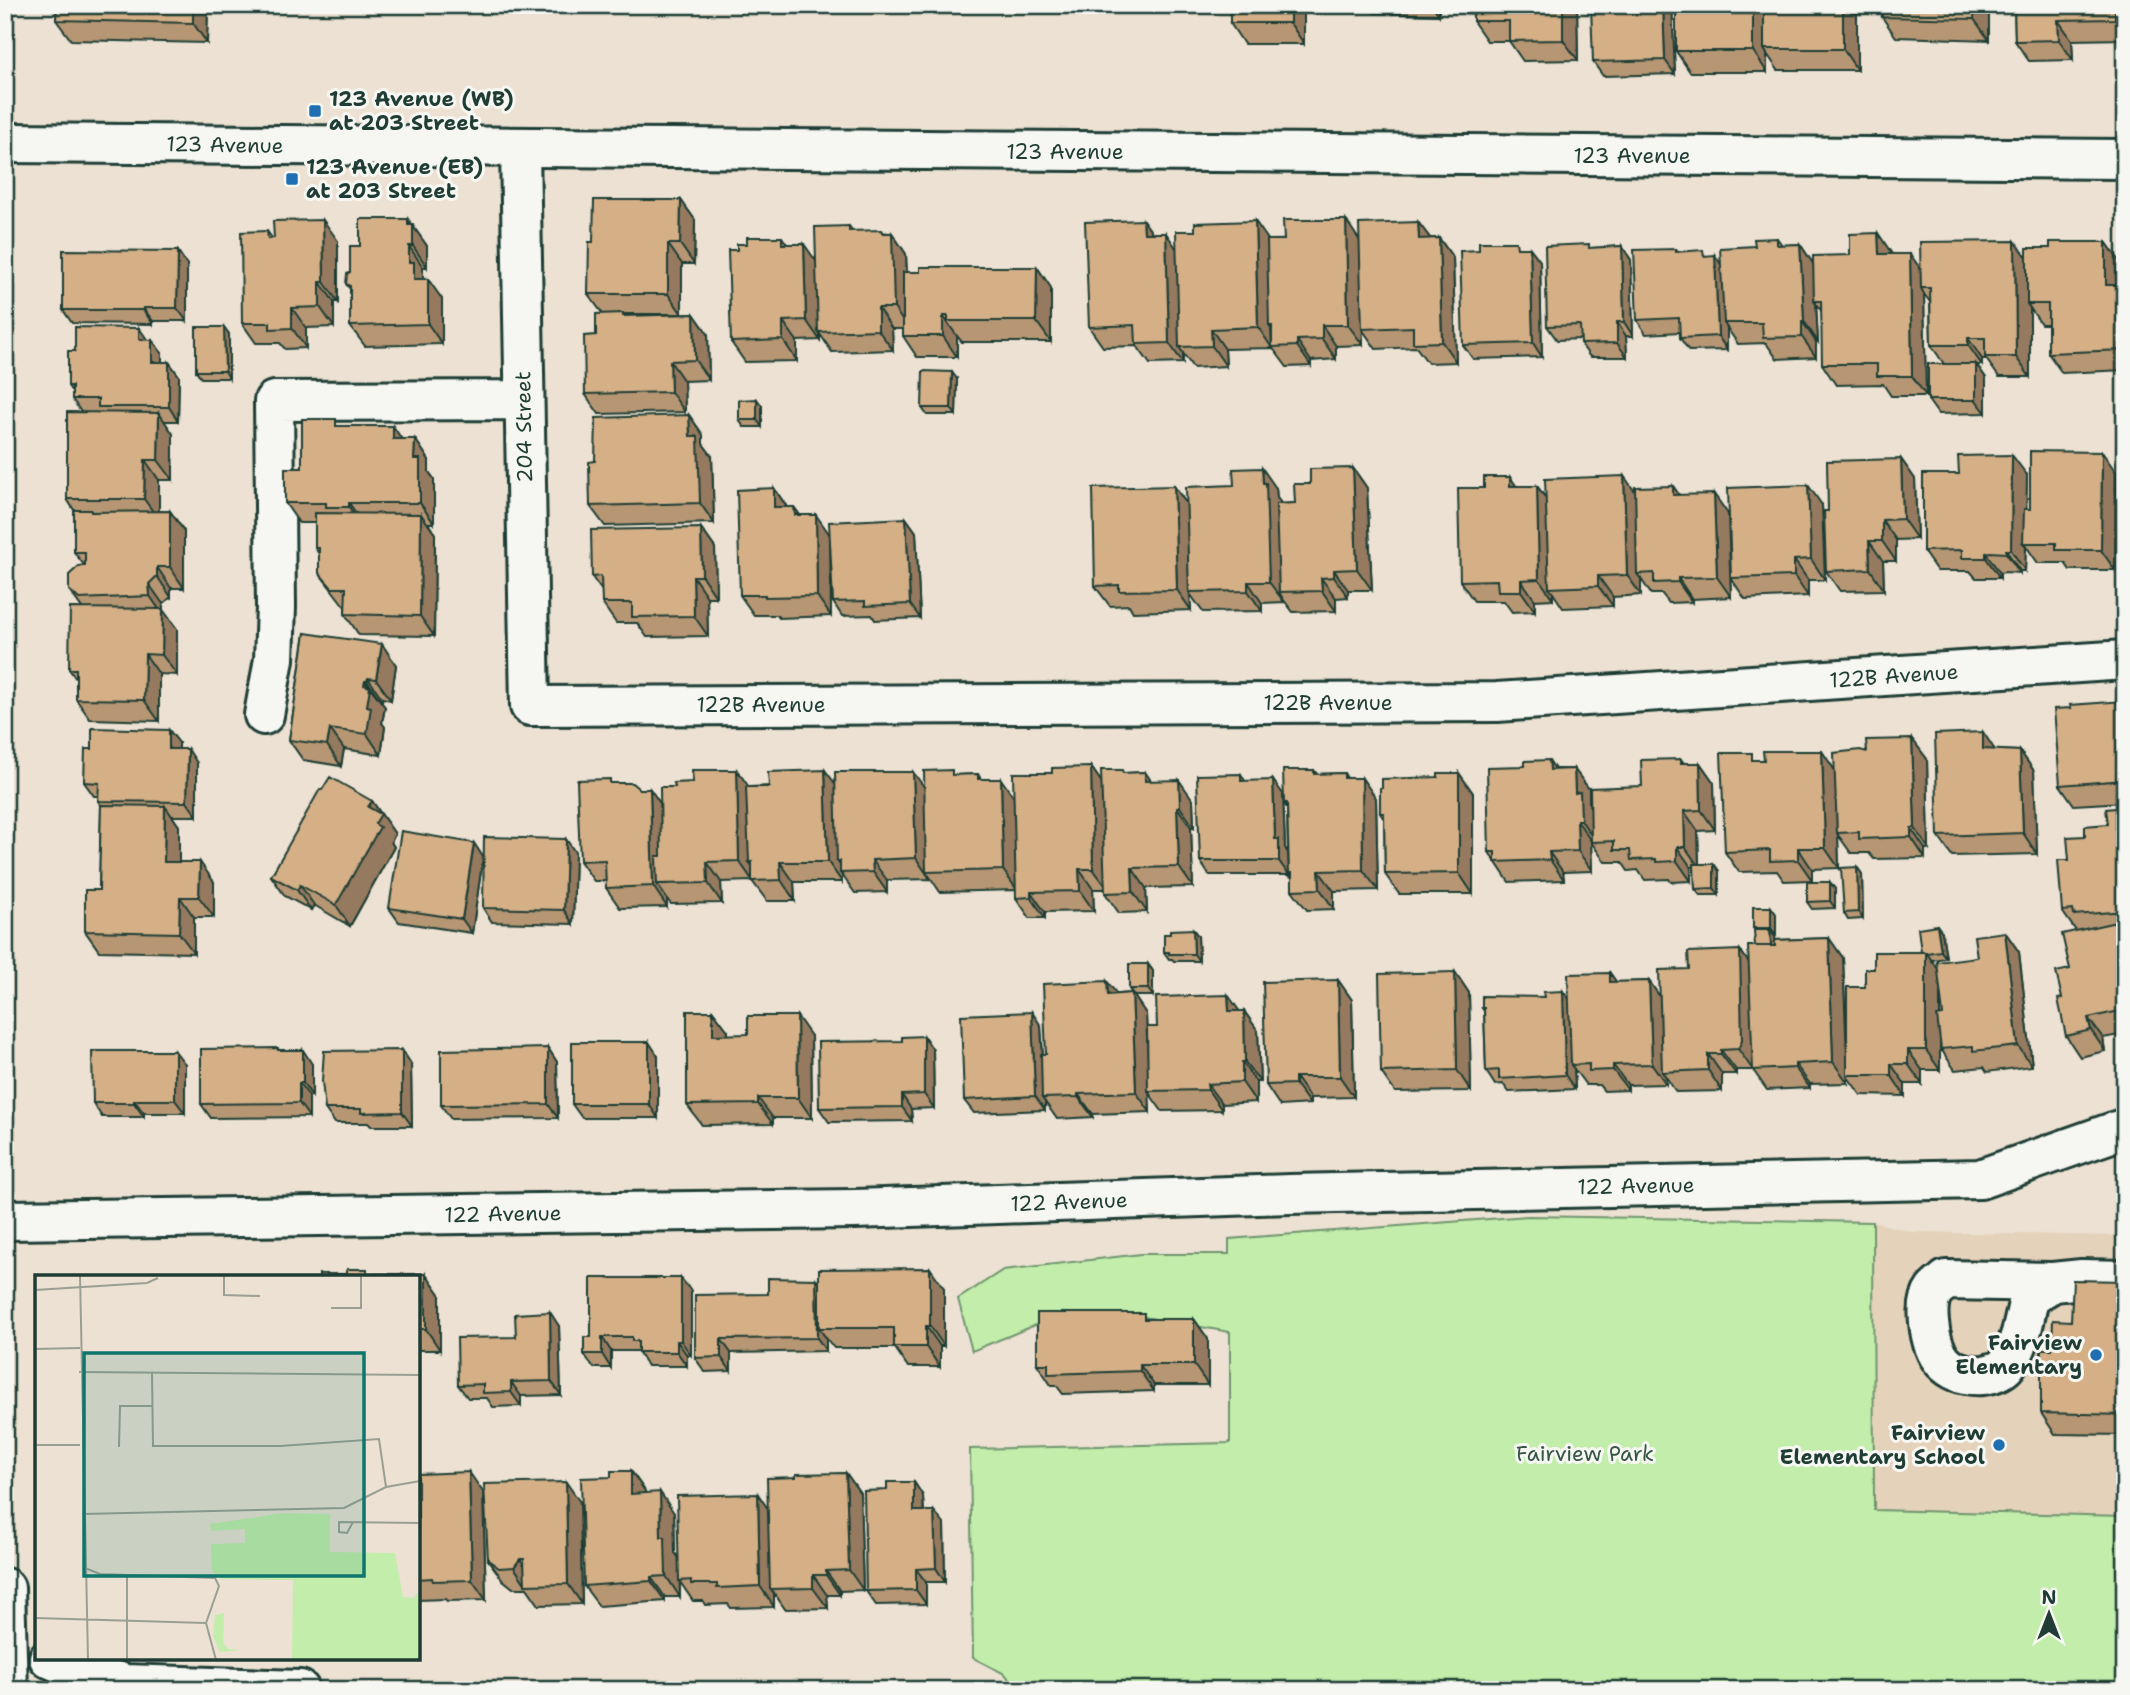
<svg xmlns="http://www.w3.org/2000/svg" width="2130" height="1695" font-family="'Shantell Sans',sans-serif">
<rect width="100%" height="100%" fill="#ece1d2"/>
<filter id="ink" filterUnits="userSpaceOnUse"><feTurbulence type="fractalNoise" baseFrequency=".0143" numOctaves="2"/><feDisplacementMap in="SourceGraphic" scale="14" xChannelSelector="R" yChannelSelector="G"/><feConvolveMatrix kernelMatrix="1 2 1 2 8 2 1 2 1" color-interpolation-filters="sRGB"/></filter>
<g filter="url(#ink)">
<path fill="#e5d2bb" d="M1873,1222L1913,1232L2125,1236V1690H1874Z"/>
<path fill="#c2edaa" stroke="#70956f" stroke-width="2" d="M1528,1216L1873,1222L1874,1510L2125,1516V1690H1018L1005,1674L973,1658L970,1449L1230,1443V1332L1133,1315L1045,1321L972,1351L958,1299L1003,1270L1141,1254H1229V1239Z"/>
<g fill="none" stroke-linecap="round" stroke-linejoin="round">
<defs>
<path id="street" d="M520,148L530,706L1497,702L2125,660
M264,715L274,659L276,607L274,401L524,400
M5,1220L855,1209L1290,1194L1980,1179L2125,1128
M2053,1282L2029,1297C2025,1318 2020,1347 2007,1364C2002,1371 1991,1374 1983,1375C1947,1377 1932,1356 1929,1322C1928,1313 1928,1299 1934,1291C1937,1287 1942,1284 1946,1280L2053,1282L2082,1279L2125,1280
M49,1658L70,1667L125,1684L300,1690"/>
<path id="secondary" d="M5,143L2125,159
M5,1588L8,1690"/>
</defs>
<use href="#street" stroke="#1f3d34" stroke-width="44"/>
<use href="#secondary" stroke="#1f3d34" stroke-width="44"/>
<use href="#street" stroke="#f6f6f2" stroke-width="38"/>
<use href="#secondary" stroke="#f6f6f2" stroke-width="38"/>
</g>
<path fill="#b79673" stroke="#1f3d34" stroke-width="2" fill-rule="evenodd" d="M57,5H208L207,43L71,40L56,20Z
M1050,5H1159V7H1052Z
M1304,5V44H1244L1230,23Z
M1368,5H1439V15L1374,13Z
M1473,5H1577L1578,60L1523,61L1509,41H1487L1473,21Z
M1672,5L1675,74L1603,76L1593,62Z
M1857,5V70H1778L1767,54V72H1690L1676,51Z
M1989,5V40L1896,37L1882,17Z
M2014,5H2125V39L2072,40L2073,60L2029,61L2015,41Z
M681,200L695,220L694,264H682V314H624L625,316L694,314L708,334L709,380L684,381L685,412L599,414L585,394L596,335L602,313L588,294L593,242Z
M408,219L427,246V267H423V276L442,299V344L365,346L350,326V289L346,284L350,272L360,246Z
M1418,222L1430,238H1439L1453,258L1456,362L1428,363L1416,347L1376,349L1362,329L1363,345L1336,346V359L1311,361V366L1287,367L1272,347L1271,329L1272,348L1225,349L1226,366L1193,368L1183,353V363L1150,364L1137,346L1103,347L1089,327L1152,233L1176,249L1268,240L1359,239Z
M849,226L853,231L892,233L906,254L907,272H920L1037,267L1051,288V342H962L957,336V357H917L903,336V329H892L893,350L832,352L820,334V340L797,341V361L745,362L731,342L737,250L747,244L782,237L787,244L816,262Z
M267,231L272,238L338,241V302H334V327L306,328V348L285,349L280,343H256L242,323Z
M1777,238L1782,245L1800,244L1813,264L1892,254L1920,269L2027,258L2050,248L2106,242L2121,263L2120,285H2125V370L2062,373L2048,353V324H2041L2030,308V377H1999L1986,359H1982V365H1977L1986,378V413L1938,414L1928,400L1944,364L1931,345L1930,302L1924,294L1926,396H1891L1883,384L1836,385L1822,364V312L1816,304L1818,342H1816V357L1777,359L1766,343L1738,344L1727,328V350L1689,351L1680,338V332L1646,334L1637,320L1676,249L1678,251L1707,256L1720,264L1755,246Z
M1622,246L1631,260L1633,336H1626L1627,357H1590L1581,344V339L1557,340L1547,326L1591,248Z
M1521,248H1530L1540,261L1542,357L1473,359L1463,345Z
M187,265V321H153V324L72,323L63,310Z
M224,327L229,334V378H201L196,371Z
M147,339L162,353V362H169L179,376L178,421H164L173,434V480H159V511H170L184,531V588H171V597L163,604V610L177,629V675L159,674V721L90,719L76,699V679L69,669L82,608L69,590L84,565L74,552V510L67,499L81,412L72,399V392L68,386L75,351Z
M957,379L956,415H927L922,408Z
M762,406V427H744L739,420Z
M689,415L703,435V444L712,456L714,523L605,526L590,506L595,461Z
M342,426L402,439H415L429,460V472L434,479V523H428L435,534L434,636L359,635L345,614V607L319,573V554L315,548V523H299L285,503L302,468Z
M1901,459L1915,479L1917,539L1896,540V561H1883L1884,590L1840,591L1826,571L1828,511Z
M1353,468L1367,488L1372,590H1348V597L1336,598V611L1293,612L1283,599L1284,602L1262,603V611L1203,612L1190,594L1191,610L1133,612L1129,605L1110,606L1095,586L1174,486L1186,503L1276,488L1277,498L1281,504L1295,503L1310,484Z
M2116,472L2115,570H2070L2065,563H2038L2026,546L2025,571H2020V573L2004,572L2000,573V578H1976L1970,571H1937L1923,551L2027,475L2026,509H2030Z
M1510,477L1516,486H1537L1546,498L1635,492L1673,486L1679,495L1728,514L1731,597L1692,599V602L1669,603L1662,594H1651L1641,579V595L1613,597V606L1563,608L1553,593V599L1535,600V611L1512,612L1504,601H1474L1460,581L1484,488Z
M774,488L787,507H794L800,515L830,535L906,518L916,532L920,618L875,620L872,615L842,616L833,602L830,539L831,616L779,618L777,615H754L740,595Z
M1822,505L1825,580H1808V596L1745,599L1731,578Z
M701,528L715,548L716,597H707L708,636L647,637L637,623H616L602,603V591L592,577Z
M305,633L396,665L391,700L382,698L381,702L385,707L382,723L385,727L381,755L344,749L341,766L303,760L289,740Z
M2125,701V802L2074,805L2060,785L2071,708Z
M169,730L179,743V749L197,763V816H172L179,826V862L214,882V917H194V953L99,951L85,931L99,890L101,805L98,801V796H94L84,782L92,749Z
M1912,739L1927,759L1929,849H1925V858L1874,859L1869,853H1851L1838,835L1839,868L1812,869V880L1784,881L1777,871L1739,872L1725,852L1757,760L1835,770L1867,752Z
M1995,750L2020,751L2034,771L2037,854L1952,856L1938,836Z
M1681,759L1684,763H1700L1714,783L1715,830L1698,831L1699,864H1714L1719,871V895H1700L1695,889L1694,867H1691V881L1671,882L1669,879L1645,880L1638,870L1628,871L1622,862H1605L1591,842L1592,871L1563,872L1564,880L1509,882L1489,852L1556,769H1574L1589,789V805L1590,806L1642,786Z
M1091,767L1102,783L1125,773L1145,772L1151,781L1193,800L1194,827H1191L1193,887L1146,888L1147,912L1119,913L1105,893V889H1093L1094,911L1045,912V918H1030L1016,898V890L940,892L930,877V879L887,880V892L855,893L842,875V882H794L795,901H767L752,881L721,882L722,903L671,904L667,899V907L620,908L606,888V881H594L580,861L612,783L639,789H650L660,804L749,787L835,783L924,787L955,775L978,774L981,779L1014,798L1052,773Z
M1314,770L1317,774L1344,773L1347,778L1376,798L1378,890L1334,891V909L1307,910L1292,890V878L1289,873V875H1209L1200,861L1241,774L1245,781L1283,794L1285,848L1288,853L1287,808L1284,803Z
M1459,773L1473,793V894H1399L1385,874L1384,819L1380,813L1438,777Z
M322,790L372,801L395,834L391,842L394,847L350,926L314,905L311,910L285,896L271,876Z
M2125,807V1034L2103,1038L2105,1051L2080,1057L2066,1036L2062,998L2070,969L2076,931L2062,911L2069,860Z
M575,852L573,924L492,922L483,908Z
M483,857L472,933L399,922L389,908Z
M1857,867L1862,874L1863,919L1848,920L1844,913Z
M1835,889V908L1812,909L1807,902Z
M1771,907L1776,914V935H1774L1775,940L1829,938L1843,958L1847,1055L1865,987L1874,969L1921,952L1942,932L1946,958L1932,960L1937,969L1977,957L2005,932L2019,952L2032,1066L1987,1072L1984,1067L1955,1070L1941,1049L1940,1046V1070H1922V1084H1905V1096L1861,1095L1847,1076L1848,1083L1810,1084V1088L1767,1090L1753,1070H1736V1074H1722V1091L1676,1092L1666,1077V1084L1628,1085V1090L1604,1091L1599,1085H1586L1574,1069L1575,1089L1509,1092L1503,1084L1495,1085L1486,1071L1484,1011L1482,1008L1569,1000L1610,973L1616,982L1649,981L1660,997L1689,969L1740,950L1749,963L1755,946V930L1753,928ZM1940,993L1943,1015H1940Z
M1193,929L1198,936L1199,961H1174L1172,959H1169L1164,952L1170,934Z
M1148,964L1153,971V996H1134L1129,989Z
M1455,972L1469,993L1471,1091L1395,1092L1381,1072Z
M1338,980L1352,1000L1354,1097L1310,1098V1104L1280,1106L1266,1085Z
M1132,993L1146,1014L1147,1040L1157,1027L1239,1011H1244L1258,1031L1260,1082H1256V1102L1222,1104V1110L1162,1111L1149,1093L1150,1112L1093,1114V1117L1057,1119L1045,1102V1110L974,1113L964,1100L1041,1026L1043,1054H1046L1117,994Z
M713,1011L728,1031V1035L811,1036L812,1118H773V1124L702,1125L687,1105Z
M902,1041L933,1050L934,1108L911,1109L912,1121L829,1122L819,1108Z
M548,1048L557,1062L558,1118L451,1119L441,1105Z
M279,1050L312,1064V1096H309V1117L211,1118L201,1104Z
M402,1050L411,1064L412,1126H371L368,1123H335L325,1109Z
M658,1056V1118H582L572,1104Z
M185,1064V1113H144V1117H102L93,1103Z
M371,1274H426L440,1294V1350H418V1277Z
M2125,1281V1435L2055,1434L2041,1413L2052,1349L2071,1321Z
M819,1284L944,1288V1346H940V1367H908L895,1348H834L826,1338V1351L731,1353V1371L705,1372L695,1358L768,1294Z
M691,1291V1355H687V1366H647L638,1351H611V1368H594L584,1354L591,1337Z
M1148,1319H1194L1208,1339V1385H1154V1391L1063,1394L1056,1385H1051L1037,1364Z
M559,1326L561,1395L521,1396V1406L493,1407L487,1398H468L458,1385L516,1337Z
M631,1471L645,1491V1493L674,1513L675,1553L678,1557L768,1509L796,1477L846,1473L860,1493L863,1590L840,1591V1595H827L828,1608L785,1609L774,1593V1607L731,1608L728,1604L705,1605L703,1601H693L680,1582V1597H665V1601L599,1606L584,1586L611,1477Z
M418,1474L483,1492L486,1600L447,1601L445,1599L418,1600Z
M914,1482L923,1496L924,1511L944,1524L945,1582H926V1604L876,1605L866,1591L887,1490Z
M580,1502L582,1604L539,1605L527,1588H513L503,1580L488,1560Z"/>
<path fill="#957a5e" stroke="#1f3d34" stroke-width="2" d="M193,5H208L207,43L193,23Z
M1290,5H1304V44L1290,23Z
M1432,5H1439V15Z
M1563,5H1577L1578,60L1563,40Z
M1663,5H1672L1675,74L1665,60Z
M1753,5H1767L1764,49L1767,54V72L1753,51Z
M1843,5H1857V70L1843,49Z
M1975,5H1989V40L1974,19Z
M2115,5H2125V33L2115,19Z
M2058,20L2072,40L2073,60L2059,40Z
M681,200L695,220L694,264L680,244Z
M408,219L427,246V267L413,246L408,225Z
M323,220L338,241V302L324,282Z
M1143,220L1158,241L1144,233Z
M1346,220L1360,241L1363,345L1348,325Z
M1255,221L1269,241V326L1271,329L1272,348L1258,327Z
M1418,222L1433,242L1419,239Z
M882,230L892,244V233L906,254L908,329L894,308Z
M1166,233L1180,254L1179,347L1183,353V363L1169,343Z
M1878,233L1892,254H1879Z
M1439,238L1453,258L1456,362L1442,342Z
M2015,241L2030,261L2027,304L2030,308V377L2016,357Z
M2106,242L2121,263L2120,305L2106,285Z
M668,244L682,264V314L668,294Z
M804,244L818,264V332L820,334V340L806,320Z
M1800,244L1814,265V301L1816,304L1818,342L1804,321Z
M409,246L423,267V276L428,282L414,279L409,262Z
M1622,246L1631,260L1633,336L1624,322Z
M1530,248L1540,261L1542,357L1533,343Z
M178,251L187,265V321L177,308Z
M1910,254L1924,274L1921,288L1924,294L1926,396L1912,376Z
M1715,255L1724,269V323L1727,328V350L1718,336Z
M1037,267L1051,288V342L1036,321Z
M428,279L442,299V344L428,324Z
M320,282L334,302V327L320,307Z
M143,308L153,321V324L143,310Z
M292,308L306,328V348L292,328Z
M878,308L892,329L893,350L878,330Z
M694,314L708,334L709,380L695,360Z
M943,316L957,336V357L943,336Z
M783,321L797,341V361L783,340Z
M1802,321L1816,342V357L1802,337Z
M1617,322L1626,336L1627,357L1617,343Z
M1322,325L1336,346V359L1322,339Z
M224,327L229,334V378L225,371Z
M139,328L149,342L139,339Z
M1211,329L1225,349L1226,366L1212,346Z
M1968,338L1982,359V365L1968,345Z
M152,340L162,353V376L152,362Z
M1297,340L1311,361V366L1297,346Z
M670,361L684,381L685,412L671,392Z
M169,362L179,376L178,421L169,407Z
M1976,364L1986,378V413L1976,400Z
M952,372L957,379L956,415L951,408Z
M757,399L762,406V427L757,420Z
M159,413L173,434V480L158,460Z
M689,415L703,435V444L712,456L714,523L700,503L690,436Z
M393,426L407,447L393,439Z
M415,439L429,460V472L434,479V523L420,503L414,459Z
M2102,452L2116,472L2115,570L2101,550Z
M2012,455L2027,475L2026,543H2023L2026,546L2025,571L2011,550Z
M1901,459L1915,479L1917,539L1903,519Z
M145,460L159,480V520L144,499Z
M1262,468L1276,488L1277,498L1281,503L1279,592L1283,599L1284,602L1269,582Z
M1353,468L1367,488L1372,590L1357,569Z
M1624,476L1638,496L1637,574L1641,579V595L1627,575Z
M1510,477L1524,497L1510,486Z
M1808,485L1822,505L1825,580L1811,559Z
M1174,486L1188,506L1189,592L1190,594L1191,610L1177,590Z
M1537,486L1551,506L1549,588L1553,593V599L1539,579Z
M1673,486L1687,506L1673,495Z
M774,488L788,509L774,507Z
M1714,494L1728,514L1731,597L1717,577Z
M349,503L363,523V527L349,507Z
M794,507L808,527L795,515Z
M170,511L184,531V588L170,567Z
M421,514L435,534L434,636L420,616Z
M816,515L830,535L831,616L817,596Z
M906,518L916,532L920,618L910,604Z
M1882,520L1896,540V561L1882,541Z
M701,528L715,548L716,597L702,576Z
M1869,541L1883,561L1884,590L1870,569Z
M2006,550L2020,571V573L2006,553Z
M1986,553L2000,573V578L1986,558Z
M1794,560L1808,580V596L1794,576Z
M157,567L171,588V597L157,576Z
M1334,570L1348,590V597L1334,577Z
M693,576L707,597L708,636L694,616Z
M1598,576L1613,597V606L1598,586Z
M1321,578L1336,598V611L1322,591Z
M1678,578L1692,599V602L1678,582Z
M1521,580L1535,600V611L1521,591Z
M1248,582L1262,603V611L1248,591Z
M149,584L163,604V610L177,629V675L162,655L163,615L150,596Z
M382,644L396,665L391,700L376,679Z
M145,654L159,674V721L144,700Z
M368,678L382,698V702L367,681Z
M365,681L370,688V687L385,707L382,723L385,727L381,755L367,734V706L364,685Z
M330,729L344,749L341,766L327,745Z
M169,730L179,743V763L169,749Z
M1983,732L1997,753L1983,749Z
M1912,739L1927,759L1929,849L1915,828Z
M188,749L197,763V816L187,802Z
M1822,751L1836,772L1837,833L1838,835L1839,868L1825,848Z
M2020,751L2034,771L2037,854L2023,833Z
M1549,760L1563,781L1550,770Z
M1700,763L1714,783L1715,830L1701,810Z
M1091,767L1105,787L1108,889L1093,869Z
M1574,769L1589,789V805L1595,813V841L1581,820L1575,793Z
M737,770L751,790L752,862H749L753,867V881L739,861Z
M825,770L840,790V861H837L842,868L840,873L842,875V882L828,862Z
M913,772L928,792L926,872L930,879L916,858Z
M1145,772L1159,792L1145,781Z
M1459,773L1473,793V894L1459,873Z
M1362,778L1376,798L1378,890L1363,870Z
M1001,779L1015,799L1017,890L1003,870Z
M1179,780L1193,800L1194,827L1180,807Z
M1273,780L1283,794L1285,848L1288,853L1289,875L1279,861L1275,839Z
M650,789L664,809L667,884H657L667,899V907L653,886Z
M372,801L395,834L391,842L394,847L350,926L336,905L375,824L368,807Z
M165,806L179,826V882L164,862Z
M1177,807L1191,827L1193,887L1179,867Z
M1684,811L1698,831L1699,867L1685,847Z
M1577,820L1591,841L1592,871L1578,851Z
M1911,828L1925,849V858L1911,837Z
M566,839L575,852L573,924L564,910Z
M474,843L483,857L472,933L462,919Z
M1677,847L1691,867V881L1677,861Z
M1798,848L1812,869V880L1798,860Z
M1549,852L1563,872L1564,880L1550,860Z
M872,860L887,880V892L873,872Z
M200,862L214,882V917L199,897Z
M707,862L721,882L722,903L708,883Z
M780,862L794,882L795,901L781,880Z
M1714,864L1719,871V895L1714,888Z
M1857,867L1862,874L1863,919L1858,912Z
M1132,868L1146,888L1147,912L1133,892Z
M1079,869L1093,889L1094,911L1080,891Z
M1319,871L1334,891V909L1320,889Z
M1830,882L1835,889V908L1830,901Z
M300,885L314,905L311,910L297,890Z
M1031,892L1045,912V918L1031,897Z
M180,897L194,917V953L179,933Z
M1771,907L1776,914V935L1771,928Z
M1937,925L1942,932L1946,958L1941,951Z
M1193,929L1198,936L1199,961L1194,954Z
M1770,930L1775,937L1776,953L1771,946Z
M2005,932L2019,952L2032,1066L2018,1046Z
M1829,938L1843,958L1848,1083L1833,1062Z
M1740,950L1754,970L1753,1070L1738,1049Z
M1926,952L1940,972V1070L1926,1050Z
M1148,964L1153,971V996L1148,989Z
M1455,972L1469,993L1471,1091L1457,1070Z
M1610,973L1624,993L1610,982Z
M1338,980L1352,1000L1354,1097L1340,1077Z
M1107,981L1122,1001L1108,995Z
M1649,981L1663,1001L1662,1072L1666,1077V1084L1652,1064Z
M1563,991L1573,1005L1571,1065L1574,1069L1575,1089L1565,1075Z
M1132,993L1146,1014L1150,1112L1136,1092Z
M1228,995L1243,1016L1229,1011Z
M713,1011L728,1031V1055L713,1035Z
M1244,1011L1258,1031L1260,1082L1245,1062Z
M1032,1012L1041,1026L1045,1098H1042L1045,1102V1110L1035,1096Z
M797,1016L811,1036L812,1118L798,1098Z
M2088,1018L2103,1038L2105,1051L2091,1030Z
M924,1036L933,1050L934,1108L924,1094Z
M649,1042L658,1056V1118L649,1104Z
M548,1048L557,1062L558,1118L548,1104Z
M303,1050L312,1064V1096L303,1083Z
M402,1050L411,1064L412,1126L402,1112Z
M1721,1050L1736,1070V1074L1721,1054Z
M1908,1050L1922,1070V1084L1908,1064Z
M175,1051L185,1064V1113L175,1100Z
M1708,1054L1722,1074V1091L1708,1070Z
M1242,1062L1256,1082V1102L1242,1082Z
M1795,1064L1810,1084V1088L1795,1068Z
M1891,1064L1905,1084V1096L1891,1075Z
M1613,1065L1628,1085V1090L1613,1070Z
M1295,1077L1310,1098V1104L1295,1084Z
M299,1083L309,1096V1117L299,1103Z
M1207,1084L1222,1104V1110L1208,1090Z
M1078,1094L1093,1114V1117L1078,1097Z
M902,1095L911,1109L912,1121L902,1107Z
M758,1098L773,1118V1124L758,1104Z
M134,1100L144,1113V1117L134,1103Z
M930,1268L944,1288V1346L930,1326Z
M426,1274L440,1294V1350L426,1329Z
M681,1278L691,1291V1355L681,1341Z
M816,1279L826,1293L819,1328L826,1338V1351L817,1338Z
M550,1312L559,1326L561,1395L551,1381Z
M1194,1319L1208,1339V1385L1194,1365Z
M926,1326L940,1346V1367L926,1347Z
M602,1337L611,1351V1368L602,1354Z
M721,1339L731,1353V1371L721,1357Z
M677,1341L687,1355V1366L677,1352Z
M1140,1365L1154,1385V1391L1140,1371Z
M511,1382L521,1396V1406L511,1392Z
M631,1471L645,1491L646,1514L631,1494Z
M469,1472L483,1492L486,1600L472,1580Z
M846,1473L860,1493L863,1590L849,1570Z
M566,1482L580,1502L582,1604L568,1584Z
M914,1482L923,1496L924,1524L914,1511Z
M660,1492L674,1513L675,1553L679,1558L680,1597L666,1576L661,1537Z
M758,1494L772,1515L770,1589L774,1593V1607L760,1586Z
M934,1511L944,1524L945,1582L936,1568Z
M520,1559L534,1579L526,1585L514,1567Z
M916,1569L926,1582V1604L916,1590Z
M826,1571L840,1591V1595L826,1575Z
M813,1575L827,1595L828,1608L813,1588Z
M651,1577L665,1597V1601L651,1581Z"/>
<path fill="#d5af86" stroke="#1f3d34" stroke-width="2" d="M57,5H193V23L56,20Z
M1230,5H1290V23H1230Z
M1473,5H1563V40L1509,41V21H1473Z
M1591,5H1663L1665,60L1593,62Z
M1676,5H1753V51H1676Z
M1764,5H1843V49H1764Z
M1882,5H1975L1974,19L1882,17Z
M2014,5H2115V19L2058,20L2059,40L2015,41Z
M594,200H681L680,244H668V294H588L589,242H593Z
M360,219H408V225H413V246H409V262H414V279H428V324L350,326V286L346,284L347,274L350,272V246H360Z
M323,220L324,282H320V307L292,308V328L270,329V323H242L241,232L267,231L268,239L274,238L273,221Z
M1143,220L1144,233H1166L1169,343L1136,344L1135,325L1089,327L1085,222Z
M1283,220H1346L1348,325H1322V339L1297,340V346L1272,347V326H1269L1267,240H1284Z
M1255,221L1258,327L1211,329L1212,346L1179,347L1176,231H1195V223Z
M1418,222L1419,239L1439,238L1442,342L1413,343V327L1362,329L1359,224Z
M849,226V231L882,230V233H892L894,308H878V330L818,332L815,227Z
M1878,233L1879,254H1910L1912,376H1877V364H1822L1821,301H1814L1813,256L1850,255V234Z
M747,237H782V244H804L806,320L783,321V340L731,342L728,250H737V244H747Z
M1777,238V245L1800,244L1804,321H1802V337L1763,338L1762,323H1724L1720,248L1755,246L1754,239Z
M2015,241L2016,357H1985V338H1968V345H1931L1930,288H1921L1920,242Z
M1479,242H1516L1517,248H1530L1533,343L1463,345L1460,251L1479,250Z
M2050,242H2106V285H2125V350L2048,353V304H2027V248H2050Z
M1589,244V248L1622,246L1624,322H1617V343L1581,344L1580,325L1547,326L1545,246Z
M1676,249V252L1703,250L1704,256L1715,255L1718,336L1680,338L1679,318L1637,320L1634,250Z
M63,250L178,251L177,308H143V310H63Z
M920,267H1037L1036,321H948V316H943V336H903V272H920Z
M623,313V316L694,314L695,360L670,361L671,392L585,394L584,336L596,335V314Z
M75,327L139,328V339L152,340V362H169V407H98V399H72V386H68V351H75Z
M196,327H224L225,371H196Z
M1928,364H1976V400H1928Z
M923,371L952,372L951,408H922Z
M757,399V420H739V400Z
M67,412L159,413L158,460H145L144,499H67Z
M689,415L690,436H698L700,503L590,506L589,462L595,461L596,418Z
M302,419H336V426H393V439H415L414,459H420V503H349V507H326V503H285V468H302Z
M2030,451L2102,452L2101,550H2056V543H2023L2024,509H2030Z
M2012,455L2011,550H2006V553L1990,552L1986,553V558H1962V550L1923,551V474H1959L1958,456Z
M1901,459L1903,519L1882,520V541H1869L1870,569L1826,571L1824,511H1828L1827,461Z
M1262,468L1263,483H1266L1269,582H1248V591L1189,592L1186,487L1234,485L1233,469Z
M1353,468L1357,569L1334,570V577L1321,578L1322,591L1279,592L1276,504L1295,503L1294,484H1310V469Z
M1624,476L1627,575L1598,576V586L1549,588L1545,479Z
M1484,477H1510V486H1537L1539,579L1521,580V591H1498L1497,580L1460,581L1458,488H1484Z
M1808,485L1811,559L1794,560V576L1731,578L1728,488Z
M1174,486L1177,590L1119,591V585L1095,586L1093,488Z
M1673,486V495L1714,494L1717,577L1678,578V582L1654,583V573L1637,574L1635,487Z
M774,488V507H794L795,515H816L817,596L765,597V595H740L737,490Z
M74,510H91V512L170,511V567H157V576L149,584L150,596L79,599L69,590V575L79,566L85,565V552H74Z
M315,513L421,514L420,616L345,614L346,588H332L319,573V548H315Z
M906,518L910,604L865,606V601L833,602L829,522Z
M701,528L702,576H693L694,616L632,617V603H602L601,576L592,577L591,530Z
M70,608L163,609L162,655L145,654L144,700L76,699V669H69Z
M305,633L382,644L376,679L368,678L367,681H365L364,685L370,687L367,706L371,707L367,734L330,729L327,745L289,740Z
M2125,701V780L2060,785L2054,709L2071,708L2070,705Z
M92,728L169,730V749H188L187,802L98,801L99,783L84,782L85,749H92Z
M1983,732V749L2020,751L2023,833L1938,836L1935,734Z
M1912,739L1915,828H1911V837L1859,839V832L1837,833L1834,753L1860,750L1867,752L1866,740Z
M1763,751H1822L1825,848H1798V860L1770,861V850L1725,852L1721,753H1752V760H1764Z
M1681,759V763H1700L1701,810L1684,811L1685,847H1677V861L1656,862V859L1631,860L1630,850H1614V841L1591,842L1590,788L1642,786L1641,760Z
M1549,760L1550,770L1574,769L1575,793L1580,792L1581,820H1577L1578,851L1549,852L1550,860L1495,862V852H1489L1487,767L1525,766V761Z
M1091,767L1093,869H1079L1080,891L1031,892V897L1016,898L1013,773H1052V768Z
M692,770H737L739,861L707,862L708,883L657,884L656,856H661L660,787H675L674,783L693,782Z
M825,770L828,862H780L781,880L752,881V862H749L746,787H769L768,772Z
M952,770V775L978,774V779H1001L1003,870L926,872L924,771Z
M1101,770H1122L1123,773L1145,772V781L1179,780L1180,807H1177L1179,867L1132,868L1133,892L1105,893Z
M1283,770H1314V774L1344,773V778H1362L1363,870L1319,871L1320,889L1292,890V873H1289L1287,803H1284Z
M835,772H913L916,858L872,860L873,872L840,873V861H837Z
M1438,773H1459V873L1385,874L1384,813H1380V788H1382V779L1438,777Z
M1241,774V781L1273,780L1275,839H1279V861H1200L1197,775Z
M330,777L372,801L368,807L381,814L375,824L380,827L336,905L300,885L297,890L271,876L320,789L322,790Z
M610,779V783H632L639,789H650L653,886L606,888L605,860L580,861L577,780Z
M101,805L165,806L164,862H200L199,897H180L179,933L85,931V890H99Z
M2125,807V911L2074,915L2073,910L2062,911L2058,860H2069L2067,837L2085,836V826L2108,824L2106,809Z
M401,831L474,843L462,919L389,908Z
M484,837L566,839L564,910L483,908Z
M1694,864H1714V888L1695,889Z
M1857,867L1858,912L1844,913L1841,868Z
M1807,882H1830V901L1807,902Z
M1753,907H1771V928H1753Z
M2125,920V999L2122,1000L2124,1010L2088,1018L2091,1030L2066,1036L2058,999L2062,998L2056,972L2070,969L2062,934Z
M1937,925L1941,951L1926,953V952H1921L1918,928Z
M1193,929L1194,954H1169V952H1164V934H1170V930Z
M1754,930H1770L1771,946H1755Z
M2005,932L2018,1046L1973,1051V1046L1941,1049L1937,1016L1943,1015L1937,962L1977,957L1974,936Z
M1829,938L1833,1062L1795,1064V1068L1753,1070L1748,946H1775V940Z
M1740,950L1742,1041L1738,1049L1721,1050V1054H1708V1070L1662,1072L1659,970L1689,969L1688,952Z
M1874,952H1926V1050H1908V1064H1891V1075H1847V987H1865V969H1874Z
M1129,964H1148V989H1129Z
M1455,972L1457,1070L1381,1072L1379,974Z
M1610,973V982L1649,981L1652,1064L1613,1065V1070L1589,1071V1064L1571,1065L1568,974Z
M1338,980L1340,1077H1295V1084L1266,1085L1263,982Z
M1107,981L1108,995L1132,993L1136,1092L1078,1094V1097L1042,1098L1041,1054H1046L1043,984Z
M1563,991L1565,1075L1499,1079V1070L1486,1071L1484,1008H1482V996L1544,997L1543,992Z
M1228,995L1229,1011H1244L1245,1062H1242V1082L1207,1084L1208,1090L1148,1091L1147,1027H1157L1156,997Z
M687,1011H713V1035L748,1034V1016H797L798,1098H758V1104L687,1105Z
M1032,1012L1035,1096L964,1100L961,1015Z
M924,1036V1094L902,1095V1107L819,1108L818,1042L902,1041V1037Z
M572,1042H649V1104H572Z
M278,1048V1050H303V1083H299V1103L201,1104V1049Z
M548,1048V1104L441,1105V1050Z
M402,1050V1112L361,1113V1109H325L322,1081L324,1051Z
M92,1051H175V1100H134V1103H93Z
M930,1268V1326H926V1347H894V1328H819V1269Z
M347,1269H367V1274H426V1329H418V1277H319V1274H347Z
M591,1278H681V1341H677V1352H638V1341H632V1337H602V1354H584V1337H591Z
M768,1278L816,1279L817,1338L721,1339V1357L695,1358V1295L768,1294Z
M2073,1280L2125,1281V1415L2041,1413V1349H2052L2053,1320L2071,1321Z
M550,1312L551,1381L511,1382V1392L483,1393V1384L458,1385L457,1338L516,1337L515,1314Z
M1037,1313H1144V1319H1194V1365H1140V1371L1048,1374V1364H1037Z
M611,1471H631V1494L660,1492L661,1537H665L666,1576L651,1577V1581L584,1586L581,1478L611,1477Z
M469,1472L472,1580L433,1581L432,1578L418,1579V1474Z
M846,1473L849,1570L826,1571V1575H813V1588L770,1589L767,1478L796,1477V1474Z
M566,1482L568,1584L525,1585L524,1559H520L514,1567L499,1568L488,1560L484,1484Z
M887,1482H914V1511H934L936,1568L916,1569V1590L866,1591L864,1491L887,1490Z
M758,1494L760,1586L717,1588V1584H691V1580L679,1581L677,1496Z"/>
</g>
<g fill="#1f6fb2" stroke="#f6f6f2" stroke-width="2.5">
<rect x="308" y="104" width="14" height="14" rx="3.5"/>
<rect x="285" y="172" width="14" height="14" rx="3.5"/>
<circle cx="2096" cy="1355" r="7"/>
<circle cx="1999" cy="1445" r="7"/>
</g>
<g text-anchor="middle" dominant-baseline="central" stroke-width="6" stroke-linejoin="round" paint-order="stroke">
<g font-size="21" font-weight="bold" fill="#1f3d34" stroke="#f6f6f2" text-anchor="start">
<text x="329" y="99">123 Avenue (WB)<tspan x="329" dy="24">at 203 Street</tspan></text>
<text x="306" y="167">123 Avenue (EB)<tspan x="306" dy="24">at 203 Street</tspan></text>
<text x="2082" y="1343" text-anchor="end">Fairview<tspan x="2082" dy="24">Elementary</tspan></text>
<text x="1985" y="1433" text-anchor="end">Fairview<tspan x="1985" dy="24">Elementary School</tspan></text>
</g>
<g font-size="21" fill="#1f3d34" stroke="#f6f6f2">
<text transform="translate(225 145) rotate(1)">123 Avenue</text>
<text x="1065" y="152">123 Avenue</text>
<text x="1632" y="156">123 Avenue</text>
<text transform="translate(524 427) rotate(-91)">204 Street</text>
<text transform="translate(1894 676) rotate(-4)">122B Avenue</text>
<text x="1328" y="703">122B Avenue</text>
<text x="761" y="705">122B Avenue</text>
<text transform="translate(1636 1186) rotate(-1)">122 Avenue</text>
<text transform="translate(1069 1202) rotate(-2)">122 Avenue</text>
<text transform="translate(503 1214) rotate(-1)">122 Avenue</text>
</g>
<g font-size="21" fill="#375746" stroke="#f6f6f2">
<text x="1585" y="1454">Fairview Park</text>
</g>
</g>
<g transform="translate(35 1275)">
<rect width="385" height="385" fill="#ece1d2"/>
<path d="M249,238L295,239V277L360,278L368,322L379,323L385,315V385H257L258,305L186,304L177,296L176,269L210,268V254L176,256L175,249ZM189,338L188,368L193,374L205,375L185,377L178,361L180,340Z" fill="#c2edaa"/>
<path fill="none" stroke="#9a9f93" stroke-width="2" d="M45,0L53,385M189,0V20L225,21M0,15L112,8L123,3M296,33H326V0M0,74L45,73M44,97L385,100M117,98L118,171H245L344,164L351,212M0,170H45M84,172L85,131H118M48,239L309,233L351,212L385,206M318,247L312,258L304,257V247L385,248M50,293L65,299L180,303L184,311L171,348L181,385M92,300V385M0,343L171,348"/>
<path fill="#0f766e" fill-opacity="0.15" stroke="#0f766e" stroke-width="3.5" d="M49,78H329V301H49Z"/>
<rect width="385" height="385" fill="none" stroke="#1f3d34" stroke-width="3.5"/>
</g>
<rect width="2130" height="1695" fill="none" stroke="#f6f6f2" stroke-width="28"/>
<rect x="14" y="14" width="2102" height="1667" fill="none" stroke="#1f3d34" stroke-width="2.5" filter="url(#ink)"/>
<g transform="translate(2049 1614)" stroke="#f6f6f2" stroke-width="5" paint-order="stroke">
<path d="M0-5L12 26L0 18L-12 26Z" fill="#1f3d34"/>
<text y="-10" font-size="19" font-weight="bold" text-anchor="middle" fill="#1f3d34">N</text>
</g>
</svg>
